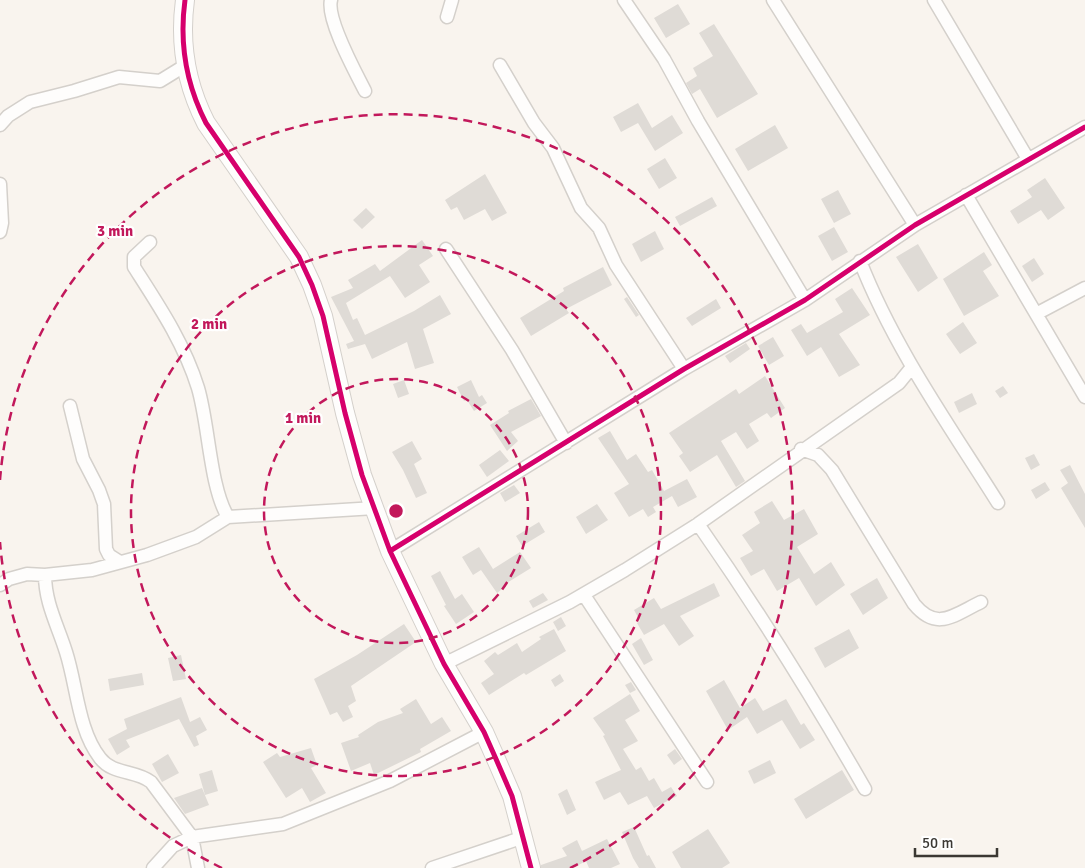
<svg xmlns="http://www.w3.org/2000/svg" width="1085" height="868" font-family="Signika,sans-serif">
<rect width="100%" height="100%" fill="#f9f4ee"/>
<path fill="#dfdbd6" d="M678,4L690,24L666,38L654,18Z
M714,24L758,94L717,118L700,89L692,94L686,83L697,76L693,68L713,56L699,33Z
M638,103L652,128L672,115L683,133L655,151L638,123L621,132L613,117Z
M775,125L788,148L748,171L735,149Z
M665,158L677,178L659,189L647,169Z
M485,174L507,213L492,221L485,209L464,220L457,207L451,210L445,200Z
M1045,178L1065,208L1048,220L1041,210L1018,224L1010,211L1032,197L1027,190Z
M838,190L851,214L834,223L821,199Z
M712,197L717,206L680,226L675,217Z
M366,208L375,217L362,229L353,220Z
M834,227L848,252L832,261L818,236Z
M655,231L664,249L641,262L632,244Z
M422,240L433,256L419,265L430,282L405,298L390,276L346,303L353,320L357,318L365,335L414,311L440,295L451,314L423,329L434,363L415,369L407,342L372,359L365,344L348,349L346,344L354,341L331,297L353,288L348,280L375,264L380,271Z
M918,244L938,278L918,292L896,257Z
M984,252L992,265L983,271L999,296L964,316L943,279Z
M1034,258L1044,274L1032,282L1022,266Z
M603,267L612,285L566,309L569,313L531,336L520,318L564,291L563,288Z
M852,288L870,315L839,334L860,365L839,377L821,347L807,356L791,330L801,324L807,333L843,312L835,299Z
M627,297L639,315L636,317L624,299Z
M716,299L721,308L692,326L686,318Z
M963,322L977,343L960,354L946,334Z
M773,337L784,356L769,365L758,346Z
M746,343L750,349L730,363L725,356Z
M765,376L785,408L771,418L767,413L749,424L759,441L747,449L736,432L721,441L745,481L736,487L717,455L690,472L679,456L683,453L669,433L736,389L739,394Z
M404,380L409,394L398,398L393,384Z
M471,380L479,397L482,395L487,403L474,411L467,400L464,401L457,387Z
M1003,386L1008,393L1000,398L995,391Z
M972,393L977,404L959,413L954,402Z
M531,399L541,416L511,432L518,441L507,451L490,425L509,413L508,411Z
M610,431L627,460L636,454L648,472L652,470L664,491L687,479L697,497L678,507L672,496L653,507L656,512L648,517L643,509L629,517L614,493L629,484L598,438Z
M412,441L422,459L414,464L427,493L416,498L403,470L392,452Z
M500,450L509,461L487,477L479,465Z
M1034,454L1040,465L1031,470L1025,458Z
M1070,465L1085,494V528L1061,488L1068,483L1060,470Z
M1045,482L1050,490L1036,499L1031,490Z
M514,485L520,493L505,502L500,493Z
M772,501L784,520L804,509L818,534L797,547L814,574L831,562L845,585L816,606L799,578L777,591L764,569L751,576L740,558L753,551L742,535L760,523L754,512Z
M597,504L608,520L586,534L576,517Z
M539,522L545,532L522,546L516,536Z
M479,547L493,569L520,552L531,568L505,584L506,586L497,593L481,570L473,575L462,557Z
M440,571L455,599L462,594L474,612L456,624L444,606L446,605L431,576Z
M877,578L888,598L863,615L850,594Z
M714,583L720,596L680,616L694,636L679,646L664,624L644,635L637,623L640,621L634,610L654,598L661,609Z
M543,593L548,600L533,608L529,601Z
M561,617L566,626L558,631L553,622Z
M404,624L416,642L351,686L356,701L348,706L353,717L343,722L337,712L330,715L314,679L357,655Z
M554,629L566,651L526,675L524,673L489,695L481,683L494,674L484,661L495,652L498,655L517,643L522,652L541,639L539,637Z
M849,629L859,648L825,668L814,648Z
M641,638L653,660L644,665L632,644Z
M181,655L186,679L173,681L168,658Z
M142,673L144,685L110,691L108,679Z
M560,674L564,681L555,687L551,680Z
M724,680L740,708L755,698L763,711L786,699L801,725L804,723L815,740L800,749L782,720L757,734L747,717L728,730L706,691Z
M631,682L636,690L630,693L625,685Z
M630,694L640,711L625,720L638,741L623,749L636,770L641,767L649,781L654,778L662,792L671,787L677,796L654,808L647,796L628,805L620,792L604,800L595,782L621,770L603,736L605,735L593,718Z
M181,697L190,722L200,717L207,730L196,736L199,745L194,747L179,719L126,740L130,747L117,755L108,739L127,729L124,719Z
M416,699L431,724L442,717L451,731L420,749L421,752L374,775L370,763L351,771L341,743L359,737L358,735L378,722L403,713L400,709Z
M311,748L317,765L311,768L326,793L310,802L302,788L286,798L263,762L277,753L280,757Z
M675,749L682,759L674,765L667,755Z
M168,754L179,773L162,782L152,764Z
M770,760L776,773L754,784L748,771Z
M212,770L218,791L205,795L199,774Z
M842,770L854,790L806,819L794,799Z
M202,788L209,805L185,814L174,798Z
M567,789L576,810L567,815L558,794Z
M634,827L647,856L649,855L656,868H639L633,858L622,832Z
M708,829L730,863L722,868H681L672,852Z
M607,839L620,864L611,868H589L586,861L573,868H541V865L567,856L562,848L577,840L582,851Z"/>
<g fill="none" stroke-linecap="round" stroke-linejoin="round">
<defs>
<path id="street" d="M331,0C326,19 356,73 365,91
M624,0L664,59L698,121L805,300
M773,0L915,225
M934,0L1028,159
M447,17L452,0
M500,65L534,123L553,148L581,208L599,228L616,265L684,369
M0,125L8,116L30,102L74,91L119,77L160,81L186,65
M0,184L2,223L0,232
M966,195L1085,397
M150,242L134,257V267C159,306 184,343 198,388C209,425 210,488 228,517
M446,249L512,350L566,443
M860,261C894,348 949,425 998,503
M1036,314L1085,288
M70,406L83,459L99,490L104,504L106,549L109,555L120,562
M801,449L818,455L832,470L914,604C937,632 954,615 981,602
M698,524C758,610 813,698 865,789
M390,551L684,369L805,300L915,225L1085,127
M45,575C45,603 58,626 66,652C77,686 78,730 100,758C113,775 136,770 151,782L192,837L198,868
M0,585L9,579L27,574L45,575L92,570L147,555L196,537L228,517L375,508
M584,595L707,782
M444,664L570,602L625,570L698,524L899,383L912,367
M153,868L173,846L192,837L283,824L390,781L484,732
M432,868L524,837"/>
<path id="secondary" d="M185,0C179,44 186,84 206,123L299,257L312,285L323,316L345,413L362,475L390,551L444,664L484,732L496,759L512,796L531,868"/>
</defs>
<use href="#street" stroke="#d4d0cb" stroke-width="15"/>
<use href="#secondary" stroke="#d4d0cb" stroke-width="20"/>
<use href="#street" stroke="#fefdfc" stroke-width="12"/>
<use href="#secondary" stroke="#fefdfc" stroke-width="18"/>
<defs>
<path id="cycleway" d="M185,0C179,44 186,84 206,123L299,257L312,285L323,316L345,413L362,475L390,551L444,664L484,732L496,759L512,796L531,868
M390,551L684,369L805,300L915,225L1085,127"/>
</defs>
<use href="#cycleway" stroke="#fff" stroke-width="8"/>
<use href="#cycleway" stroke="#d6006c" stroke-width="5"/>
</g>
<g fill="none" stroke="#c2185b" stroke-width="2.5" stroke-dasharray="9 6">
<circle cx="396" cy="511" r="132"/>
<circle cx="396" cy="511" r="265"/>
<path d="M222 868A397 397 0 0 1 0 542M0 480A397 397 0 1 1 570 868"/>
</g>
<circle cx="396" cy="511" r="8" fill="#c2185b" stroke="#fff" stroke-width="2.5"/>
<g font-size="15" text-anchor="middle" font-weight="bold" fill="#c2185b" stroke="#fff" stroke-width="4.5" stroke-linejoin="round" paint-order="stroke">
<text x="115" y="236">3 min</text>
<text x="209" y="329">2 min</text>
<text x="303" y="423">1 min</text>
</g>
<path d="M915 848v8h82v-8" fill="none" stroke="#3b3833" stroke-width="2.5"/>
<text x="922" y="848" font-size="15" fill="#3b3833" stroke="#ffffff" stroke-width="4" paint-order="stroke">50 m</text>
</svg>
